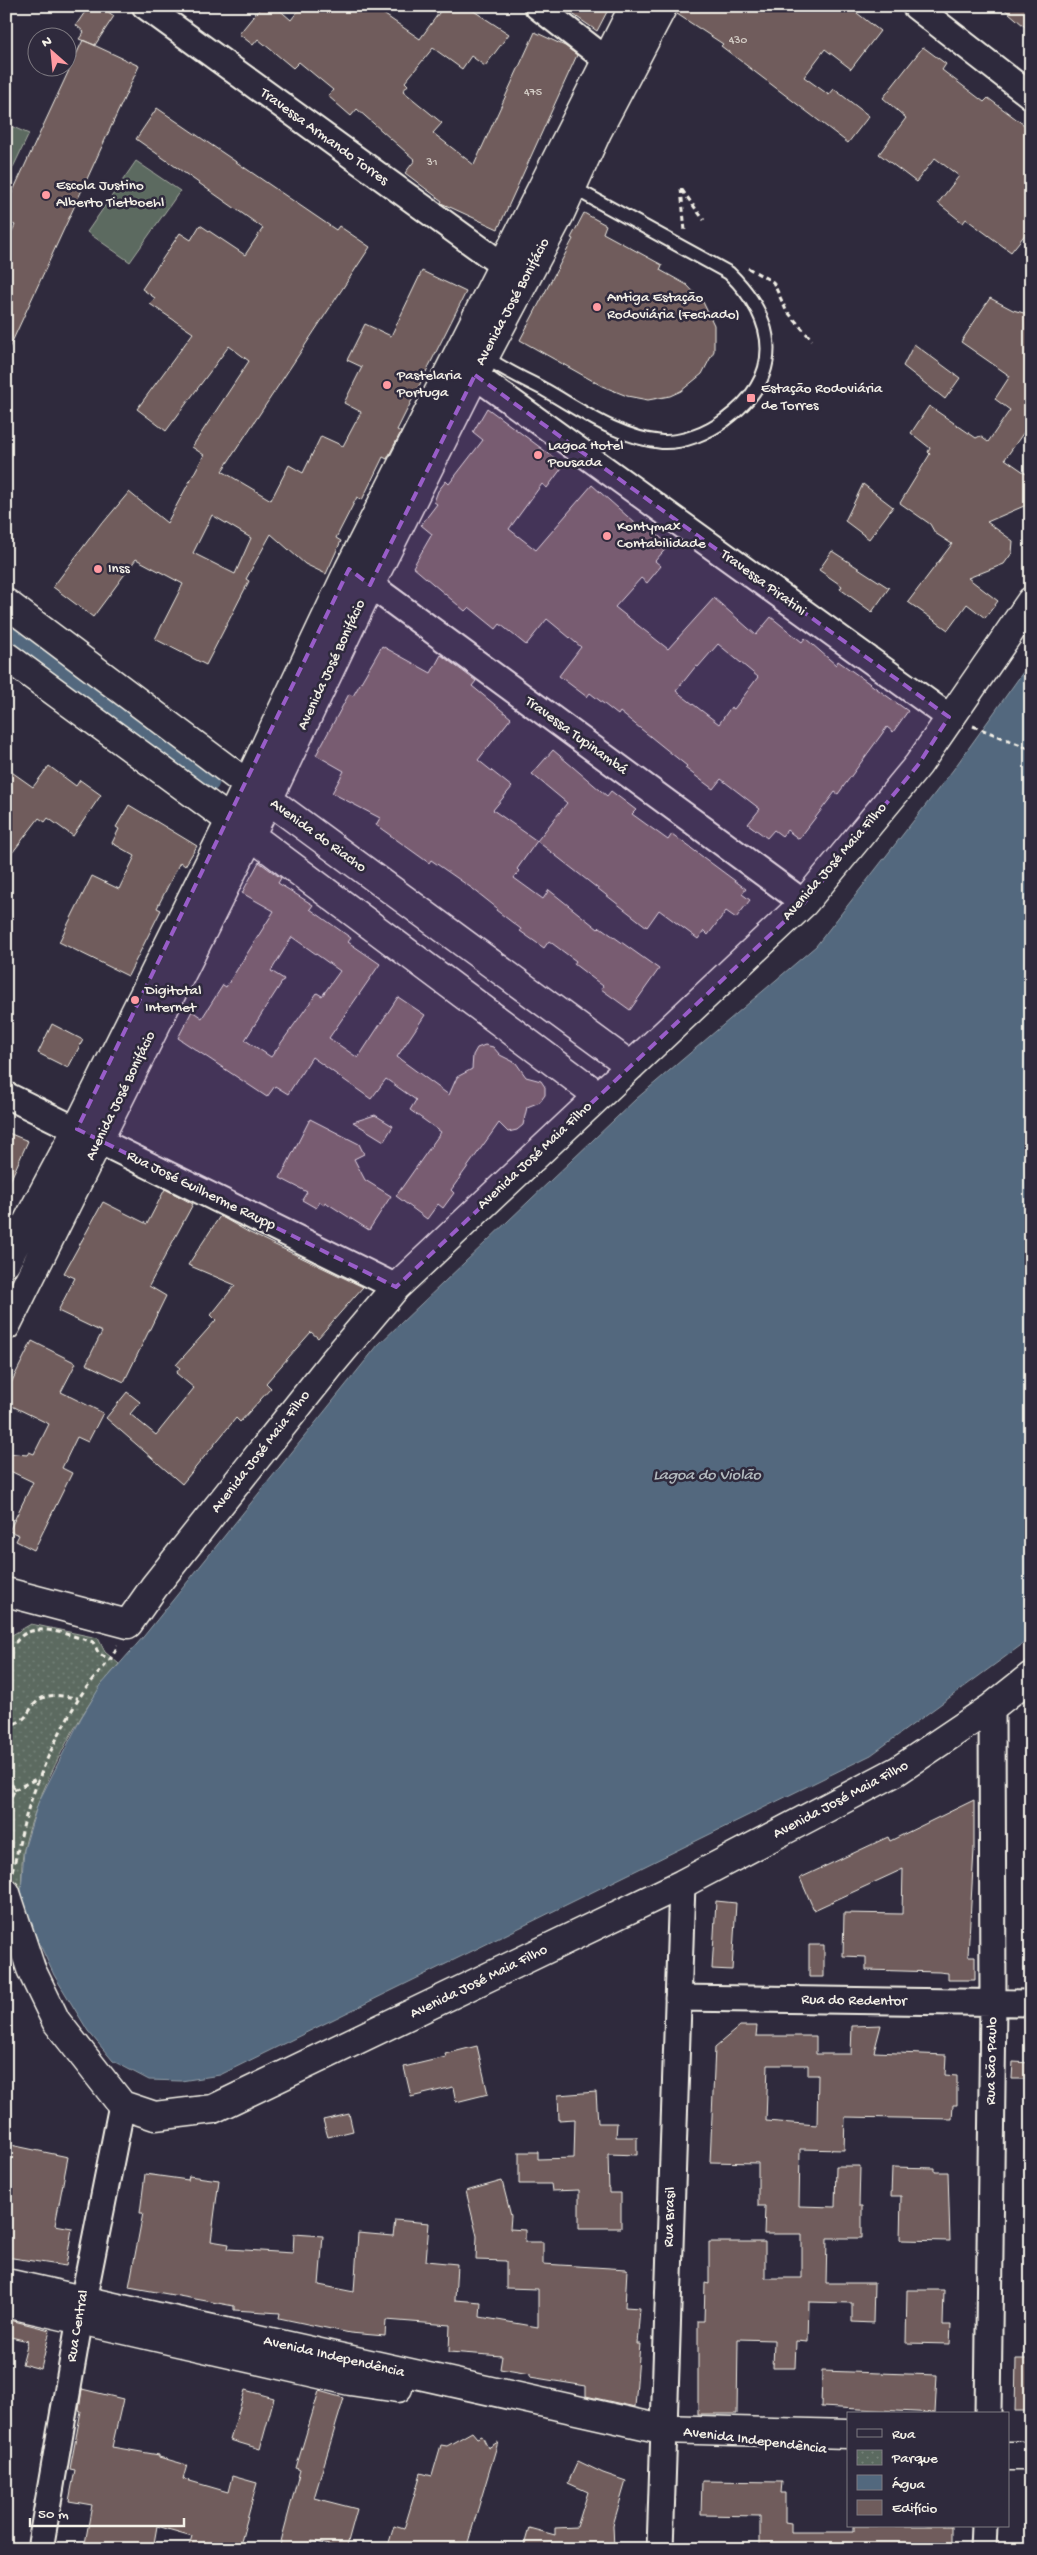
<svg xmlns="http://www.w3.org/2000/svg" width="1037" height="2555" font-family="'Gochi Hand',sans-serif">
<defs>
<pattern id="park-dots" width="8" height="8" patternUnits="userSpaceOnUse" patternTransform="scale(1.25)"><rect width="8" height="8" fill="#5b6a60"/><path d="M2 2h.1M6 6h.1" fill="none" stroke="#738077" stroke-width="1.8" stroke-linecap="round"/></pattern>
</defs>
<rect width="100%" height="100%" fill="#2f2a3d"/>
<filter id="ink" filterUnits="userSpaceOnUse"><feTurbulence type="fractalNoise" baseFrequency=".02" numOctaves="2"/><feDisplacementMap in="SourceGraphic" scale="10" xChannelSelector="R" yChannelSelector="G"/><feConvolveMatrix kernelMatrix="1 2 1 2 8 2 1 2 1" color-interpolation-filters="sRGB"/></filter>
<g filter="url(#ink)">
<path fill="#5b6a60" stroke="#a8aea4" d="M6,124L29,134L6,182Z
M136,161L180,191L130,262L87,232Z"/>
<path fill="url(#park-dots)" stroke="#a8aea4" d="M31,1624L98,1638L105,1652L119,1664C81,1707 36,1793 24,1849C21,1862 22,1877 21,1891L6,1886V1634L12,1635Z"/>
<path fill="#52687e" stroke="#939fa8" d="M1031,661V1638L871,1755L220,2075L181,2081L149,2080L113,2061L88,2031L54,1975L29,1921L21,1891L24,1850L38,1803L81,1718L101,1685L144,1636L378,1345L636,1099L816,946L953,770Z"/>
<g fill="none" stroke-linecap="round" stroke-linejoin="round">
<path stroke="#52687e" stroke-width="21" d="M6,631L209,782"/>
</g>
<path fill="#6f5c5c" stroke="#f4f1e8" fill-rule="evenodd" d="M89,6H100L114,16L95,45L79,39L84,32L76,25Z
M262,6H275L291,20L302,6H372L420,39L444,6H466L509,34L485,66L471,56L462,69L433,48L405,82L408,85L403,91L442,123L433,133L474,165L535,32L565,46L577,55L498,229L441,203L442,201L405,173L415,160L357,109L351,116L328,96L333,90L299,62L293,68L258,39L253,45L239,34Z
M561,6H610L597,31Z
M678,6H848L880,31L851,69L825,49L804,77L829,95L834,89L869,116L848,143L721,46L723,44L677,14Z
M1001,6H1031V32Z
M83,40L139,66L6,355V244L15,225L6,221V206Z
M923,47L946,64L942,70L984,102L988,98L1031,130V227L1011,252L966,219L963,223L938,203L959,176L935,158L916,182L879,154L906,118L883,98Z
M157,108L336,230L339,226L370,247L222,471L271,500L289,465L303,473L321,436L343,446L361,412L344,403L362,367L347,360L365,324L391,336L422,271L466,292L397,430L401,432L387,459L383,457L362,500L357,497L336,538L341,541L326,574L305,564L271,534L246,579L249,581L206,665L155,639L183,584L136,559L93,617L53,587L102,522L103,523L129,492L167,523L204,455L192,447L249,361L229,346L166,431L137,409L193,333L150,304L155,298L142,289L180,233L191,240L200,225L245,255L263,228L136,139ZM212,515L251,538L235,574L193,553Z
M584,213L606,225L603,233L662,265L660,270L687,285L703,302L714,325V351L702,374L681,391L670,396L648,400L627,396L602,386L520,340L573,239L571,238Z
M990,298L1013,310L1031,315V422L1005,459L1031,477V503L987,522L1013,541L1012,553L1004,564L968,578L998,601L985,618L967,604L948,630L908,602L952,544L935,533L930,524L900,503L930,454L928,452L930,448L911,433L929,406L976,438L980,436L988,442L1010,410L995,399L1010,376L961,342Z
M914,344L960,378L945,399L903,366Z
M487,408L564,465L547,488L542,484L509,529L536,550L592,485L644,531L648,526L669,545L655,561L661,566L647,583L641,578L615,607L668,649L714,598L756,635L771,617L802,642L805,638L836,665L838,661L908,711L893,732L887,727L838,794L835,792L799,839L787,830L782,836L774,830L767,838L748,824L760,809L721,779L713,789L685,768L687,766L620,712L618,715L590,693L587,697L559,676L581,647L547,619L526,645L500,624L496,629L469,607L465,611L413,567L432,534L421,525L437,504L434,502L438,491L446,481L449,484L483,440L473,432ZM718,644L758,677L734,709L731,707L719,724L676,691L696,666L698,667Z
M863,484L893,507L869,539L845,521Z
M832,551L889,588L872,612L840,589L842,586L819,570Z
M382,646L431,673L441,655L476,681L472,686L511,718L478,760L512,787L493,810L537,841L517,869L519,871L514,878L543,899L549,890L598,929L600,927L659,969L630,1010L601,989L603,986L574,964L576,961L549,941L544,948L520,931L521,929L496,910L497,908L473,889L431,860L429,863L376,825L380,818L332,793L344,771L316,755L349,694L353,696Z
M553,750L607,796L611,791L636,810L632,814L668,840L672,834L746,889L742,894L750,900L736,918L726,911L708,935L704,931L698,939L659,910L647,927L537,841L567,803L532,774Z
M49,766L76,786L80,780L101,795L73,836L48,818L45,822L39,818L6,861V768L33,787Z
M129,805L197,846L185,866L180,862L157,908L161,910L128,976L59,942L92,876L119,889L135,856L112,843L119,829L116,827Z
M259,862L281,878L278,883L313,905L310,909L351,938L348,942L380,964L329,1038L358,1058L398,997L425,1015L397,1057L449,1095L457,1077L472,1069L473,1055L477,1048L485,1045L493,1047L500,1055L516,1063L526,1077L541,1081L545,1087V1095L540,1102L527,1107L523,1125L517,1130L508,1132L499,1123L451,1190L454,1193L443,1208L438,1204L427,1219L396,1196L441,1132L410,1110L416,1100L386,1079L371,1099L312,1057L288,1094L275,1086L267,1097L178,1038L192,1011L202,1018L223,985L226,987L274,911L242,893ZM292,937L340,971L322,996L317,993L271,1057L245,1040L284,979L271,971Z
M52,1024L83,1040L68,1068L38,1053Z
M375,1115L393,1126L384,1141L353,1122Z
M310,1119L359,1144L364,1154L354,1159L365,1180L391,1196L369,1230L325,1202L324,1205L320,1202L316,1208L302,1200L307,1192L280,1178Z
M6,1132L28,1141L6,1190Z
M165,1189L193,1204L149,1286L166,1296L124,1382L86,1364L102,1332L58,1311L75,1278L64,1273L103,1202L147,1224Z
M220,1216L250,1233L363,1287L318,1338L311,1332L266,1383L271,1388L240,1422L236,1418L182,1484L106,1418L127,1392L140,1402L130,1414L156,1435L194,1388L176,1373L180,1368L176,1365L216,1320L211,1315L235,1285L188,1265Z
M32,1341L76,1363L61,1392L103,1413L88,1442L77,1437L62,1468L72,1473L34,1550L16,1541L19,1535L9,1531L33,1482L6,1469V1453L27,1455L29,1452L34,1454L49,1424L6,1403V1393Z
M974,1800V1850L968,1956H975V1980H948V1973L939,1972L866,1970V1957L843,1956L844,1913L902,1914L903,1869L814,1910L800,1878L888,1837L890,1841Z
M716,1901L736,1903L732,1970L712,1969Z
M809,1945H824V1977H809Z
M881,2025L874,2052L946,2055L945,2075L957,2076V2105H953L952,2119L845,2117L844,2150L800,2149L799,2206L835,2207L836,2166H860L859,2206H862V2238H827L826,2283H874L873,2323L852,2322V2303L809,2302L808,2342L796,2341L795,2368H773L774,2340L738,2339L737,2414H698V2321H704L705,2283L709,2284V2242H765V2278H802V2234H764L765,2206H758V2163L710,2162L715,2047L740,2026H757L756,2036H816V2054H851L852,2026ZM768,2065H808V2075H818L817,2125L766,2121Z
M477,2046L488,2094L456,2102L453,2087L411,2097L404,2067L446,2057L445,2054Z
M1013,2062L1031,2063V2079H1012Z
M596,2092L598,2123H617L616,2137H637V2155L608,2154L609,2193H621V2228H579V2190L552,2191L551,2184H519V2152H538V2159L574,2158L575,2119L559,2120L558,2095Z
M349,2114L353,2131L328,2137L323,2120Z
M6,2144L68,2157L55,2225L72,2228L66,2266L6,2257V2228L11,2196L6,2195Z
M892,2167L935,2168V2172H948L950,2241L900,2240L901,2196H891Z
M145,2174L188,2180L189,2176L219,2180L211,2241L229,2244L228,2249L293,2253L294,2234L323,2236L319,2285L354,2292L358,2233L393,2236L395,2220L429,2223L426,2261L457,2264L455,2300L481,2302L480,2317L538,2327V2289L506,2288V2261L476,2260L477,2236L466,2191L502,2181L511,2216L510,2229L525,2230V2242H543V2264L627,2269L625,2307L640,2308L637,2344H640L635,2407L586,2396V2386L530,2377V2374L500,2369L502,2356L449,2352L450,2325L386,2320L385,2336L350,2333L279,2318L280,2313L234,2310V2306L129,2287L143,2213H140Z
M907,2290H944L943,2325H951L950,2344L906,2343Z
M6,2319L50,2330L41,2369L22,2364L28,2341L6,2336Z
M1016,2359H1031V2411H1015Z
M822,2371L937,2375L935,2413L821,2407Z
M82,2389L123,2399L112,2447L159,2455V2457L187,2465L183,2479L228,2492L232,2476L257,2483L239,2549H188L192,2536L157,2526L153,2549H84L92,2505L69,2501L75,2470L70,2469L81,2411L79,2410Z
M245,2390L274,2398L260,2449L230,2440Z
M319,2391L344,2398L314,2498L357,2509L346,2549L312,2541L310,2549H279L300,2470L296,2468Z
M472,2432L477,2438L482,2436L488,2448L498,2442L466,2549H387L394,2526L404,2529L421,2473L432,2476L441,2445L447,2446Z
M578,2461L603,2473L626,2481L613,2525L614,2549H523L529,2528L555,2535V2528L577,2527L588,2492L568,2483Z
M702,2481L782,2482L781,2493H785V2522L791,2523V2532H854V2526H952V2549H765V2545H760V2516L701,2515Z"/>
<g fill="none" stroke-linecap="round" stroke-linejoin="round">
<defs>
<path id="service" d="M482,355C502,369 524,379 545,390C582,411 619,438 662,442C683,443 708,433 725,420C784,377 778,321 729,273L570,186"/>
<path id="minor" d="M145,6L519,277
M537,6L622,72
M915,6L1031,96
M459,364L949,717
M354,573L804,903
M6,1095L396,1287
M678,1998L1031,2003
M988,2414L993,2003L992,1707
M40,2549L83,2301L122,2105
M660,2549L682,1884
M983,2549L984,2526"/>
<path id="tertiary" d="M254,789L631,1066
M250,835L599,1096
M6,1262L77,1129L230,821L349,569L634,6
M6,1326L268,800L370,585L475,375L559,216L597,132L663,6
M6,1592L128,1624L154,1587L332,1363L396,1287L804,903L918,765L1031,601
M6,1893L31,1969L56,2021L122,2105L155,2116L213,2109L682,1884L897,1771L992,1707L1031,1676
M6,2283L662,2429L848,2434
M6,2303L350,2381L398,2388
M1008,2456H1031"/>
<path id="secondary" d="M6,603L247,784
M6,656L250,835"/>
</defs>
<use href="#service" stroke="#f4f1e8" stroke-width="16"/>
<use href="#minor" stroke="#f4f1e8" stroke-width="29"/>
<use href="#tertiary" stroke="#f4f1e8" stroke-width="31"/>
<use href="#secondary" stroke="#f4f1e8" stroke-width="31"/>
<path stroke="#f4f1e8" stroke-width="3" stroke-dasharray="5 4" stroke-linecap="butt" d="M681,189L685,231
M682,190L704,220
M748,268L773,282L786,310L812,340
M973,726L1031,749
M6,1640L16,1642C32,1618 70,1636 93,1642L99,1654L112,1660
M6,1726C32,1720 24,1712 39,1700C49,1692 67,1697 78,1698
M6,1777L15,1789L6,1808
M6,1794L38,1778
M12,1871C17,1855 20,1839 24,1823C36,1780 55,1738 78,1700C90,1679 109,1666 118,1645"/>
<use href="#service" stroke="#2f2a3d" stroke-width="12"/>
<use href="#minor" stroke="#2f2a3d" stroke-width="25"/>
<use href="#tertiary" stroke="#2f2a3d" stroke-width="28"/>
<use href="#secondary" stroke="#2f2a3d" stroke-width="28"/>
</g>
</g>
<path fill="#995dc9" fill-opacity="0.2" stroke="#995dc9" stroke-width="4" stroke-dasharray="10 6" stroke-linejoin="round" d="M475,375L949,717L918,765L804,903L396,1287L77,1129L349,569L370,585Z"/>
<g fill="#ff9aa2" stroke="#2f2a3d" stroke-width="2">
<circle cx="46" cy="195" r="5"/>
<circle cx="597" cy="307" r="5"/>
<circle cx="387" cy="385" r="5"/>
<rect x="746" y="393" width="10" height="10" rx="2.5"/>
<circle cx="538" cy="455" r="5"/>
<circle cx="607" cy="536" r="5"/>
<circle cx="98" cy="569" r="5"/>
<circle cx="135" cy="1000" r="5"/>
</g>
<g text-anchor="middle" dominant-baseline="central" stroke-width="5" stroke-linejoin="round" paint-order="stroke">
<g font-size="12" fill="#d3ccc5">
<text x="738" y="41">430</text>
<text x="533" y="93">475</text>
<text x="432" y="163">31</text>
</g>
<g font-size="15" fill="#f4f1e8" stroke="#2f2a3d">
<text transform="translate(324 137) rotate(36)">Travessa Armando Torres</text>
<text transform="translate(513 302) rotate(-62)">Avenida José Bonifácio</text>
<text transform="translate(763 583) rotate(36)">Travessa Piratini</text>
<text transform="translate(332 665) rotate(-65)">Avenida José Bonifácio</text>
<text transform="translate(576 736) rotate(36)">Travessa Tupinambá</text>
<text transform="translate(318 836) rotate(36)">Avenida do Riacho</text>
<text transform="translate(835 862) rotate(-49)">Avenida José Maia Filho</text>
<text transform="translate(121 1096) rotate(-64)">Avenida José Bonifácio</text>
<text transform="translate(535 1156) rotate(-43)">Avenida José Maia Filho</text>
<text transform="translate(201 1191) rotate(26)">Rua José Guilherme Raupp</text>
<text transform="translate(261 1452) rotate(-52)">Avenida José Maia Filho</text>
<text transform="translate(841 1800) rotate(-28)">Avenida José Maia Filho</text>
<text transform="translate(479 1982) rotate(-26)">Avenida José Maia Filho</text>
<text transform="translate(854 2001) rotate(1)">Rua do Redentor</text>
<text transform="translate(992 2061) rotate(-89)">Rua São Paulo</text>
<text transform="translate(670 2217) rotate(-88)">Rua Brasil</text>
<text transform="translate(78 2326) rotate(-80)">Rua Central</text>
<text transform="translate(334 2357) rotate(13)">Avenida Independência</text>
<text transform="translate(755 2441) rotate(7)">Avenida Independência</text>
</g>
<g font-size="15" fill="#f4f1e8" stroke="#2f2a3d" text-anchor="start">
<text x="56" y="186">Escola Justino<tspan x="56" dy="17">Alberto Tietboehl</tspan></text>
<text x="607" y="298">Antiga Estação<tspan x="607" dy="17">Rodoviária (Fechado)</tspan></text>
<text x="397" y="376">Pastelaria<tspan x="397" dy="17">Portuga</tspan></text>
<text x="761" y="389">Estação Rodoviária<tspan x="761" dy="17">de Torres</tspan></text>
<text x="548" y="446">Lagoa Hotel<tspan x="548" dy="17">Pousada</tspan></text>
<text x="617" y="527">Kontymax<tspan x="617" dy="17">Contabilidade</tspan></text>
<text x="108" y="569">Inss</text>
<text x="145" y="991">Digitotal<tspan x="145" dy="17">Internet</tspan></text>
</g>
<g font-size="16" font-style="italic" fill="#b3babe" stroke="#2f2a3d">
<text x="707" y="1476">Lagoa do Violão</text>
</g>
</g>
<rect width="1037" height="2555" fill="none" stroke="#2f2a3d" stroke-width="25"/>
<rect x="12" y="12" width="1012" height="2530" fill="none" stroke="#f4f1e8" stroke-width="2" filter="url(#ink)"/>
<rect x="847" y="2412" width="162" height="115" fill="#2f2a3d" stroke="#7e7a81"/>
<rect x="857" y="2429" width="25" height="8" fill="#2f2a3d" stroke="#7e7a81"/>
<text x="892" y="2438" font-size="15" fill="#f4f1e8">Rua</text>
<rect x="857" y="2450" width="25" height="15" fill="url(#park-dots)" stroke="#7e7a81"/>
<text x="892" y="2462" font-size="15" fill="#f4f1e8">Parque</text>
<rect x="857" y="2475" width="25" height="15" fill="#52687e" stroke="#7e7a81"/>
<text x="892" y="2488" font-size="15" fill="#f4f1e8">Água</text>
<rect x="857" y="2500" width="25" height="15" fill="#6f5c5c" stroke="#7e7a81"/>
<text x="892" y="2512" font-size="15" fill="#f4f1e8">Edifício</text>
<g transform="translate(52 52) rotate(333)"><circle r="24" fill="#2f2a3d" stroke="#7e7a81"/>
<path d="M0-4L9 19L0 12L-9 19Z" fill="#ff9aa2"/>
<text y="-8" font-size="14" font-weight="bold" text-anchor="middle" fill="#f4f1e8">N</text>
</g>
<path d="M30 2518v8h154v-8" fill="none" stroke="#f4f1e8" stroke-width="2.5"/>
<text x="38" y="2518" font-size="15" fill="#f4f1e8" stroke="#2f2a3d" stroke-width="4" paint-order="stroke">50 m</text>
</svg>
